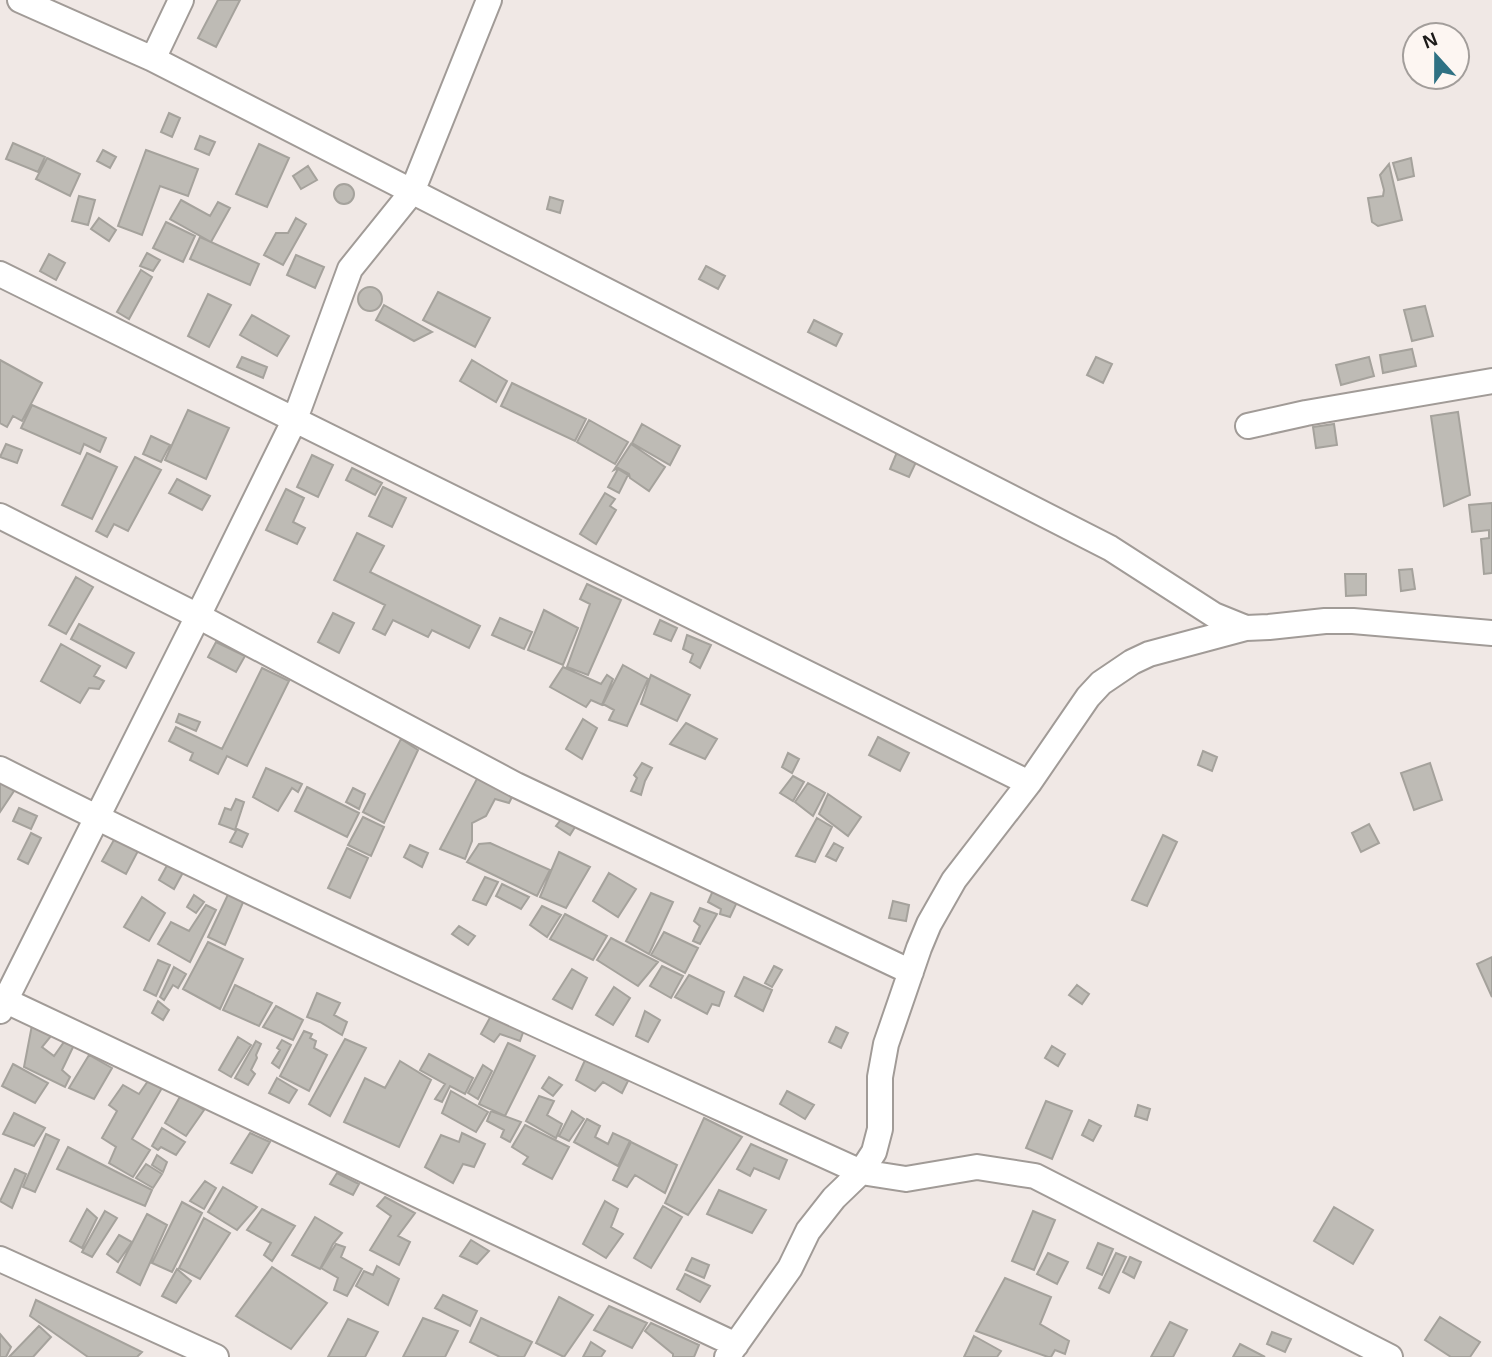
<svg xmlns="http://www.w3.org/2000/svg" width="1492" height="1357" font-family="Arial,sans-serif">
<rect width="100%" height="100%" fill="#f0e8e5"/>
<path fill="#bebbb5" stroke="#a5a29c" stroke-width="2" d="M218,0H240L216,47L198,38Z
M169,113L180,118L172,137L161,132Z
M200,136L215,142L209,155L195,149Z
M13,143L45,157L38,172L6,159Z
M259,144L289,158L267,207L236,194Z
M103,150L116,157L110,168L97,161Z
M146,150L198,169L188,196L160,186L142,235L118,226Z
M47,158L80,174L70,196L36,179Z
M1411,158L1414,176L1398,180L1393,163Z
M1389,164L1402,220L1378,226L1372,222L1368,198L1383,196L1384,190L1380,175Z
M308,166L317,180L301,189L293,176Z
M334 194a10 10 0 1 1 20 0a10 10 0 1 1-20 0Z
M79,196L95,200L88,225L72,221Z
M550,197L563,201L560,213L547,209Z
M181,200L210,216L218,202L230,208L211,242L170,219Z
M99,218L116,230L109,241L91,229Z
M296,218L306,224L283,265L264,255L276,233H288Z
M166,222L195,236L183,262L153,248Z
M200,237L259,264L250,285L190,259Z
M147,253L160,260L153,271L140,266Z
M49,254L65,263L56,280L40,271Z
M296,255L324,267L315,288L287,275Z
M706,266L725,276L718,289L699,279Z
M141,270L152,277L129,319L117,312Z
M358 299a12 12 0 1 1 24 0a12 12 0 1 1-24 0Z
M438,292L490,318L475,347L423,320Z
M208,294L231,305L209,347L188,336Z
M384,305L432,332L414,341L376,320Z
M1425,306L1433,336L1412,341L1404,310Z
M252,315L289,336L277,356L240,335Z
M814,320L842,334L836,346L808,332Z
M1412,349L1416,366L1383,373L1380,355Z
M242,357L267,367L263,378L237,367Z
M1096,357L1112,364L1103,383L1087,375Z
M1369,357L1374,376L1341,385L1336,365Z
M0,360L42,383L22,421L13,416L7,427L0,423Z
M472,360L507,381L496,402L460,381Z
M512,383L586,419L575,441L501,406Z
M32,405L106,438L100,452L84,444L80,454L21,428Z
M188,410L229,428L206,479L165,460Z
M1458,412L1470,495L1444,506L1431,416Z
M589,420L628,442L615,464L577,442Z
M642,424L680,446L670,465L632,443Z
M1334,424L1337,445L1316,448L1313,427Z
M151,436L170,445L161,462L143,454Z
M6,444L22,450L17,463L0,457Z
M631,444L665,467L649,491L630,478L629,474L618,468L614,470Z
M897,452L917,460L909,477L890,469Z
M87,453L117,467L92,519L62,505Z
M312,455L333,465L318,497L297,487Z
M135,457L161,470L128,531L114,524L107,537L96,531Z
M352,468L382,483L375,495L346,480Z
M618,469L628,475L619,493L608,487Z
M177,479L210,496L202,510L169,493Z
M383,487L406,498L392,527L369,516Z
M286,489L304,498L293,522L305,528L297,544L266,530Z
M605,493L615,499L610,506L616,510L596,544L580,534Z
M1492,503V573L1484,574L1481,539L1489,538V530L1472,532L1469,505Z
M357,533L384,546L370,572L480,626L469,648L432,630L428,637L393,620L385,635L373,629L385,605L334,580Z
M1412,569L1415,589L1401,591L1399,570Z
M1345,574H1366V595L1346,596Z
M76,577L93,587L66,634L49,625Z
M587,584L621,600L588,675L567,667L590,604L580,599Z
M544,610L578,628L563,665L528,650Z
M333,613L354,623L339,653L318,642Z
M500,618L532,632L524,649L492,635Z
M660,620L677,628L671,641L654,634Z
M79,624L134,653L126,668L71,639Z
M687,635L711,645L700,668L690,662L693,654L683,649Z
M216,642L245,656L236,672L208,657Z
M61,644L100,666L94,676L104,681L99,689L89,688L80,703L41,681Z
M623,665L648,679L627,726L609,720L614,710L603,704Z
M563,667L601,684L607,675L613,679L602,705L591,700L586,707L550,687Z
M262,668L289,681L247,766L227,756L218,774L190,760L193,753L169,741L176,727L222,749Z
M651,675L690,695L677,721L641,704Z
M179,714L200,722L196,731L176,722Z
M583,719L597,728L582,759L566,749Z
M686,723L717,739L705,759L670,744Z
M878,737L909,753L900,771L869,755Z
M401,739L418,750L384,823L363,812Z
M1203,751L1217,757L1212,771L1198,765Z
M788,753L799,759L792,773L782,767Z
M642,763L652,768L645,781L641,795L631,791L637,778L634,775Z
M1430,763L1442,800L1414,810L1401,773Z
M266,768L302,784L298,792L292,788L278,811L253,797Z
M479,775L514,793L509,803L495,799L486,816L472,823V841L465,859L440,849Z
M793,776L804,782L793,801L780,793Z
M0,778L16,788L0,812Z
M808,783L825,793L813,816L795,802Z
M307,787L359,813L347,837L295,811Z
M353,788L365,794L359,809L346,802Z
M828,794L861,817L848,836L819,814Z
M236,799L244,802L235,830L219,824L225,808L231,810Z
M19,808L37,816L31,829L13,821Z
M363,817L384,827L371,856L348,845Z
M563,817L577,824L570,835L556,826Z
M817,818L832,827L815,862L796,856Z
M1369,824L1379,843L1361,852L1352,833Z
M237,829L248,834L242,847L230,842Z
M31,833L41,838L28,864L18,859Z
M1163,835L1177,842L1147,906L1132,900Z
M115,838L138,851L126,874L102,861Z
M490,843L550,870L537,896L467,862L479,844Z
M834,843L843,848L836,861L826,856Z
M410,845L428,853L422,867L404,857Z
M347,848L368,858L350,898L328,888Z
M559,852L590,867L566,908L540,897Z
M170,860L186,867L174,889L159,880Z
M609,873L636,889L618,917L593,901Z
M485,877L498,882L486,905L473,900Z
M502,884L529,897L521,909L496,896Z
M232,886L247,893L225,945L208,937Z
M714,888L738,900L730,917L720,914L721,909L708,902Z
M651,893L673,902L649,954L626,941Z
M194,895L204,902L196,913L187,907Z
M142,897L165,913L149,941L124,927Z
M893,901L909,905L906,921L889,918Z
M206,905L216,910L190,962L158,944L171,922L189,931Z
M542,906L561,915L547,937L530,925Z
M700,908L717,914L700,944L693,941L700,926L694,921Z
M565,914L607,936L593,960L550,939Z
M459,926L475,936L468,945L452,934Z
M664,932L698,948L685,973L651,955Z
M611,938L658,962L638,986L597,960Z
M208,942L243,959L220,1009L183,989Z
M1492,957V997L1477,964Z
M158,960L170,965L156,996L144,990Z
M662,966L683,976L671,998L650,986Z
M774,966L782,970L772,987L765,983Z
M174,967L186,974L178,988L173,985L164,1000L160,997Z
M572,969L587,978L572,1009L553,999Z
M689,975L724,992L719,1006L712,1004L707,1014L675,997Z
M744,977L772,990L763,1011L735,996Z
M235,985L272,1003L259,1026L223,1010Z
M1077,985L1089,994L1082,1004L1069,995Z
M614,987L630,998L613,1025L596,1015Z
M317,993L340,1003L334,1015L347,1022L342,1035L320,1022L307,1017Z
M158,1001L169,1010L163,1020L152,1013Z
M276,1006L303,1020L293,1040L263,1027Z
M645,1011L660,1020L648,1042L636,1036Z
M492,1014L525,1027L520,1041L500,1034L494,1042L481,1034Z
M32,1025L51,1036L42,1047L54,1056L64,1042L74,1045L62,1070L70,1077L65,1087L24,1067Z
M836,1027L848,1033L841,1048L829,1042Z
M304,1031L312,1034L310,1038L316,1041L314,1048L327,1055L309,1091L280,1076Z
M238,1037L251,1045L231,1077L219,1070Z
M345,1039L366,1048L330,1116L309,1104Z
M282,1040L291,1045L279,1068L272,1063L280,1050L277,1048Z
M256,1041L261,1044L256,1055L257,1058L251,1070L255,1074L248,1085L235,1078Z
M508,1043L535,1056L505,1116L479,1104Z
M1052,1046L1065,1054L1058,1066L1045,1058Z
M429,1054L473,1078L465,1094L450,1086L442,1102L435,1099L445,1084L420,1070Z
M89,1055L112,1068L94,1099L69,1088Z
M586,1058L628,1081L622,1093L603,1082L595,1091L576,1080Z
M400,1061L431,1080L399,1147L344,1122L365,1078L385,1088Z
M13,1064L48,1083L35,1103L2,1086Z
M483,1065L492,1071L478,1099L468,1093Z
M549,1077L562,1085L553,1096L542,1088Z
M277,1078L297,1090L289,1103L269,1093Z
M148,1081L162,1088L132,1139L150,1150L133,1177L109,1163L116,1147L102,1138L117,1111L109,1105L123,1085L139,1094Z
M451,1091L488,1112L476,1132L442,1113Z
M787,1091L814,1105L805,1119L780,1104Z
M181,1095L204,1110L186,1136L165,1123Z
M539,1096L554,1101L547,1115L562,1124L556,1138L526,1121Z
M1046,1101L1072,1111L1052,1159L1026,1148Z
M1138,1105L1150,1109L1147,1120L1135,1116Z
M491,1111L521,1122L510,1142L501,1137L504,1130L487,1121Z
M572,1111L584,1119L569,1141L559,1136Z
M14,1113L45,1128L34,1146L3,1134Z
M704,1118L742,1137L688,1215L665,1203Z
M587,1119L600,1126L595,1137L608,1144L613,1133L630,1141L618,1166L574,1142Z
M1089,1120L1101,1126L1093,1141L1082,1135Z
M525,1125L569,1147L552,1179L523,1164L528,1157L512,1147Z
M162,1128L185,1142L176,1155L161,1147L158,1150L152,1146Z
M250,1133L270,1142L252,1173L231,1163Z
M462,1133L485,1144L474,1167L463,1164L453,1183L425,1167L441,1135L459,1142Z
M46,1134L59,1140L35,1192L23,1187Z
M631,1142L677,1165L665,1193L635,1175L627,1187L613,1180Z
M751,1144L787,1160L779,1179L754,1168L750,1176L737,1169Z
M68,1147L152,1190L145,1206L57,1169Z
M157,1155L167,1162L163,1172L152,1165Z
M146,1164L162,1174L153,1188L136,1178Z
M15,1169L26,1174L12,1208L0,1201Z
M337,1173L359,1184L353,1195L330,1184Z
M205,1181L216,1188L204,1209L190,1201Z
M223,1187L257,1207L237,1230L208,1212Z
M719,1190L766,1210L752,1233L707,1214Z
M385,1197L415,1213L398,1236L410,1242L399,1265L370,1250L391,1216L377,1206Z
M605,1201L618,1209L611,1227L623,1234L606,1258L583,1244Z
M182,1202L202,1213L172,1272L152,1263Z
M663,1206L682,1217L651,1268L634,1258Z
M1334,1207L1373,1230L1353,1264L1314,1241Z
M87,1209L97,1218L82,1248L70,1241Z
M262,1209L295,1226L272,1261L264,1255L271,1243L247,1230Z
M105,1211L117,1218L92,1257L82,1252Z
M1033,1211L1055,1220L1034,1270L1012,1261Z
M147,1214L167,1225L140,1285L117,1272Z
M315,1217L342,1233L333,1244L320,1269L292,1255Z
M204,1218L230,1233L200,1279L179,1268Z
M119,1235L132,1242L118,1262L107,1254Z
M471,1240L489,1251L477,1264L460,1256Z
M1098,1243L1113,1249L1102,1275L1087,1268Z
M336,1244L345,1247L341,1257L362,1269L347,1296L334,1290L338,1278L321,1268Z
M1048,1253L1068,1262L1057,1284L1037,1274Z
M1116,1253L1126,1257L1109,1293L1099,1288Z
M1130,1257L1141,1262L1134,1278L1123,1272Z
M692,1258L709,1265L704,1278L686,1270Z
M377,1266L399,1279L388,1305L356,1286L364,1271L373,1275Z
M272,1267L327,1303L291,1349L236,1316Z
M177,1269L191,1281L176,1303L162,1296Z
M685,1274L710,1286L700,1302L677,1289Z
M1005,1278L1051,1297L1040,1324L1069,1341L1065,1354L1055,1350L1051,1357H1048L976,1331Z
M443,1295L477,1311L470,1326L435,1308Z
M559,1297L593,1315L564,1357L536,1343Z
M36,1300L142,1352L137,1357H88L30,1316Z
M609,1306L647,1323L632,1348L594,1330Z
M1440,1317L1480,1342L1470,1357H1451L1425,1340Z
M423,1318L458,1331L445,1357H403Z
M481,1318L532,1342L524,1357H500L470,1342Z
M348,1319L378,1332L365,1357H328Z
M1170,1322L1187,1330L1173,1357H1151Z
M651,1323L699,1345L694,1357H673V1354L645,1331Z
M39,1326L51,1337L33,1357H9Z
M1272,1332L1291,1339L1285,1352L1267,1344Z
M0,1334L11,1347L6,1357H0Z
M974,1336L1001,1351L997,1357H964Z
M591,1342L605,1351L601,1357H583Z
M1240,1344L1265,1357H1233Z"/>
<g fill="none" stroke-linecap="round" stroke-linejoin="round">
<defs>
<path id="street" d="M20,0L153,59L1110,548L1214,615L1246,628L1269,627L1325,621H1353L1492,633
M153,59L181,0
M0,274L1029,783
M1248,426L1306,413L1492,381
M0,516L198,616L516,785L911,972
M0,769C283,912 573,1041 861,1172L906,1179L977,1167L1035,1176L1390,1357
M0,998L736,1345
M0,1011L198,616L295,419L350,269L412,192L489,0
M0,1259L216,1357
M727,1357L790,1268L808,1231L834,1198L861,1172L874,1152L880,1129V1077L886,1044L919,948L929,924L954,880L1029,783L1088,697L1101,683L1132,662L1149,654L1246,628"/>
</defs>
<use href="#street" stroke="#a19b97" stroke-width="28"/>
<use href="#street" stroke="#fff" stroke-width="24"/>
</g>
<g transform="translate(1436 56) rotate(339)"><circle r="33" fill="#fdf6f2" stroke="#a39e9b" stroke-width="2"/>
<path d="M0-5L12 26L0 18L-12 26Z" fill="#2f7183"/>
<text y="-10" font-size="19" font-weight="bold" text-anchor="middle" fill="#1c1a19">N</text>
</g>
</svg>
